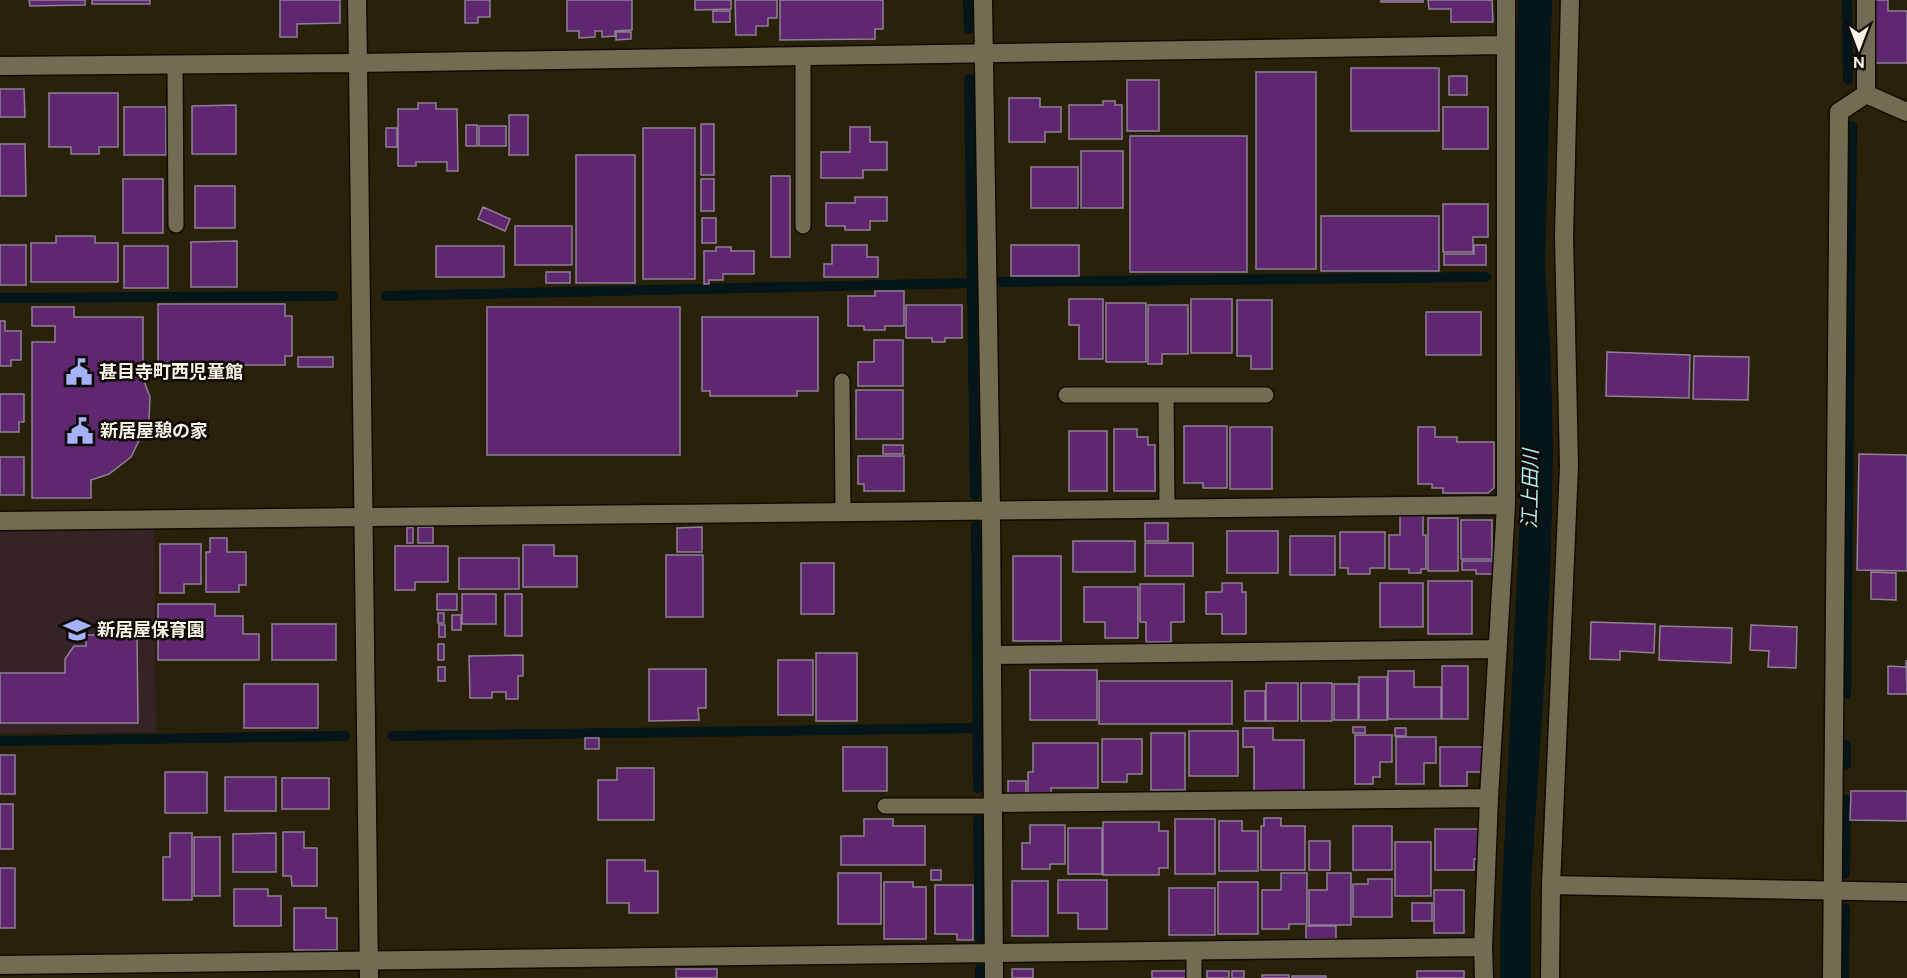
<svg xmlns="http://www.w3.org/2000/svg" width="1907" height="978" font-family="'DM Sans','Noto Sans JP',sans-serif">
<rect width="100%" height="100%" fill="#29210a"/>
<path fill="#362326" d="M154,527L156,732L0,733V529Z"/>
<path fill="#041619" d="M1518,0H1552L1545,267L1551,361L1553,452L1551,552L1546,655L1531,886V978H1500V934L1520,513V398L1512,267Z"/>
<g fill="none" stroke-linecap="round" stroke-linejoin="round">
<path stroke="#041619" stroke-width="10" d="M968,0L969,29
M1847,0L1848,80
M969,79L975,495
M1000,282L1486,277
M386,296L972,283
M0,298L333,296
M976,526L978,788
M1846,694L1852,126
M392,736L977,728
M0,741L345,736
M1846,745V765
M978,820L980,938
M1845,874L1846,800
M980,969V978
M1844,978L1845,908"/>
</g>
<path fill="#5e2770" stroke="#908097" stroke-width="1.5" d="M29,0H85V5L30,6Z
M92,0H150V4H92Z
M280,0H340V23L297,24V37H280Z
M465,0H490V17H478V23H465Z
M567,0H632V30L615,31V36L602,37V31H595V37L579,38V31H567Z
M695,0H731V9L695,10Z
M735,0H777V18H768V26H756V35H736Z
M780,0H883V29H875V39L780,40Z
M1381,0H1423V2H1381Z
M1428,0H1492L1493,22H1451V9H1429Z
M1873,0H1888V11H1907V63H1874Z
M713,11H730V22H713Z
M616,32H631V39L616,40Z
M1351,68H1439V131H1351Z
M1256,72H1316V269H1256Z
M1449,76H1467V95H1449Z
M1127,80H1159V131H1127Z
M0,89H24L25,117H0Z
M49,93H118V147H99V154H71V147H49Z
M1009,98H1040V107H1061V132H1045V142H1009Z
M1103,101H1115V105H1122V139H1069V105H1103Z
M418,103H436V109H457L458,171H447V162H416V166H398V109H418Z
M236,105V154H192V106Z
M124,107H166V155H124Z
M1443,107H1488V149H1443Z
M509,115H528V155H509Z
M701,124H714V175H701Z
M466,125H477V146H466Z
M479,126H506V146H479Z
M850,127H870V142H887V170H863V178H821V152H850Z
M386,128H397V147H386Z
M643,128H695V279H643Z
M1130,136H1247V272H1130Z
M0,144H25L26,196H0Z
M1081,151H1123V208H1081Z
M576,155H635V283H576Z
M1031,167H1078V208H1031Z
M771,176H790V257H771Z
M123,179H163V233H123Z
M701,179H714V211H701Z
M195,186H235V228H195Z
M855,197H887V221H870V230H845V226H826V203H855Z
M1443,204H1488V237H1473V252H1443Z
M483,207L510,219L505,231L478,219Z
M1321,216H1439V271H1321Z
M702,218H716V243H702Z
M515,226H572V265H515Z
M56,236H95V243H118V282H31V243H56Z
M237,241V287H191V242Z
M0,245H26V285H0Z
M832,245H867V257H878V277H824V264H832Z
M1011,245H1079V276H1011Z
M1474,245H1486V265H1444V254H1474Z
M124,246H168V288H124Z
M436,246H504V277H436Z
M716,247H731V251H754V274H723V280H709V284H704V251H716Z
M546,272H570V283H546Z
M875,291H904V326H885V330H864V326H848V296H875Z
M1069,299H1103V359H1079V325H1069Z
M1191,299H1232V353H1191Z
M1237,300H1272V369H1251V356H1237Z
M1106,303H1146V362H1106Z
M158,304H285V316H292V356H285V365H158Z
M906,305H962V338H945V342H932V338H906Z
M1148,305H1188V354H1162V364H1148Z
M32,307H74V317H143V378L150,397L149,420L131,457L109,474L91,480V498H32V342H55V326H32Z
M487,307H680V455H487Z
M1426,312H1481V355H1426Z
M702,317H818V391H797V396H710V391H702Z
M0,321H5V331H21V360H11V366H0Z
M874,340H903V386H858V362H874Z
M1607,352L1690,355L1689,398L1606,396Z
M1694,356L1749,357L1748,400L1693,399Z
M298,357H333V367H298Z
M856,390H903V439H856Z
M0,394H24V422H19V432H0Z
M1184,426H1227V488H1203V483H1184Z
M1230,427H1272V489H1230Z
M1418,427H1435V437H1457V442H1494V488L1488,493H1443V488H1432V484H1418Z
M1114,429H1137V437H1148V445H1155V491H1114Z
M1069,431H1107V491H1069Z
M883,445H903V454H883Z
M1859,454L1907,455V571L1857,570Z
M858,456H904V491H864V484H858Z
M0,457H24V495H0Z
M1400,514H1423V535H1426V569H1421V573H1409V569H1389V535H1400Z
M1428,518H1458V571H1428Z
M1461,520H1492V559H1461Z
M1145,523H1168V541H1145Z
M413,527V543H407V528Z
M418,527H433V543H418Z
M702,527V552H677V528Z
M1227,531H1278V573H1227Z
M1340,532H1385V568H1370V574H1348V568H1340Z
M1290,536H1335V575H1290Z
M210,538H227V552H246V585H239V592H206V552H210Z
M1073,541H1135V572H1073Z
M1145,543H1193V576H1145Z
M160,544H201V584H184V593H160Z
M523,545H554V556H577V587H523Z
M395,546H448V582H415V590H395Z
M666,555H703V617H666Z
M1013,556H1061V641H1013Z
M459,558H519V589H459Z
M1462,561H1493V574H1476V570H1462Z
M801,563H834V614H801Z
M1871,572L1896,573V600L1871,599Z
M1428,581H1472V634H1428Z
M1222,583H1242V592H1246V634H1222V614H1206V592H1222Z
M1380,583H1423V627H1380Z
M1140,584H1184V622H1171V642H1146V622H1140Z
M1084,587H1138V638H1105V622H1084Z
M437,594H457V610H437Z
M462,594H496V624H462Z
M505,594H522V636H505Z
M158,604H215V616H243V634H259V660H158Z
M438,613H444V623H438Z
M452,615H461V630H452Z
M1591,622L1655,624L1654,653L1620,651V660L1590,659Z
M272,624H336V660H272Z
M439,625H445V637H439Z
M1751,625L1797,627L1796,668L1768,667L1769,651L1750,650Z
M1660,626L1732,628L1731,663L1659,660Z
M86,635H137L138,723H0V673H65V659L74,646H86Z
M438,644H444V660H438Z
M816,653H857V721H816Z
M523,655V676H518V699H506V692H492V698H470L469,656Z
M778,660H813V715H778Z
M1906,660L1907,694H1888V666L1906,667Z
M1442,666H1468V719H1442Z
M438,667H445V681H438Z
M649,669H706V708H698L699,720L649,721Z
M1030,670H1097V720H1030Z
M1388,671H1414V687H1441V719H1388Z
M1359,677H1387V720H1359Z
M1099,681H1232V724H1099Z
M1266,683H1298V721H1266Z
M1301,683H1332V721H1301Z
M244,684H318V728H244Z
M1334,684H1358V720H1334Z
M1245,691H1265V721H1245Z
M1353,727H1365V733H1353Z
M1243,728H1273V740H1304V792H1254V747H1243Z
M1395,728H1406V736H1395Z
M1189,731H1238V776H1189Z
M1151,733H1185V790H1151Z
M1355,735H1392V762H1380V777H1373V784H1355Z
M1396,737H1436V763H1424V784H1396Z
M585,738H599V749H585Z
M1102,739H1142V774H1127V782H1102Z
M1033,743H1098V788H1051V793H1028V772H1033Z
M843,747H887V791H843Z
M1440,747H1483V772H1467V786H1440Z
M0,755H15V794H0Z
M617,768H654V820H598V780H617Z
M165,772H207V813H165Z
M225,777H276V811H225Z
M282,778H329V809H282Z
M1008,781H1026V794H1008Z
M1851,791H1907V821L1850,820Z
M0,804H13V849H0Z
M1264,818H1281V826H1305V870H1261V826H1264Z
M864,819H893V826H925V865H841V836H864Z
M1175,819H1215V874H1175Z
M1219,821H1242V831H1258V871H1219Z
M1103,822H1159V831H1168V868H1159V875H1103Z
M1030,825H1065V864H1050V869H1022V843H1030Z
M1353,826H1392V870H1353Z
M1068,828H1102V874H1068Z
M1435,829H1478V859H1474V870H1435Z
M283,832H304V848H317V886H292L291,876H283Z
M170,833H192V900H163V857H170Z
M276,833V872H233V834Z
M194,837H220V896H194Z
M1309,841H1330V870H1309Z
M1395,842H1431V896H1395Z
M607,860H645V871H658V913H629V903H607Z
M0,868H15V928H0Z
M931,870H941V880H931Z
M838,873H881V924H838Z
M1281,873H1307V924H1289V929H1262V890H1281Z
M1327,873H1351V925H1309V890H1327Z
M1368,879H1392V917H1353V884H1368Z
M1058,880H1107V929H1078V913H1058Z
M1012,881H1048V936H1012Z
M884,882H913V887H926V939H884Z
M1218,882H1258V934H1218Z
M935,885H973V940H957V934H935Z
M1169,888H1215V935H1169Z
M234,889H268V896H281V926H234Z
M1434,890H1464V933H1434Z
M1412,903H1432V921H1412Z
M294,908H326V918H337V950H294Z
M1306,926H1336V939H1306Z
M676,969H717V978H676Z
M1012,969H1033V978H1012Z
M1152,971H1188V978H1152Z
M1207,971H1229V978H1207Z
M1232,971H1244V978H1232Z
M1417,971H1464V978H1417Z
M1262,975H1289V978H1262Z
M1292,976H1326V978H1292Z"/>
<g fill="none" stroke-linecap="round" stroke-linejoin="round">
<defs>
<path id="lane" d="M803,57V226
M175,65L176,225
M842,381L843,512
M1066,395H1266
M1166,395L1167,509
M885,806H993
M1194,951V978"/>
<path id="street" d="M357,0L358,63L1505,45
M983,0L991,510L994,978
M1866,0V94
M0,521L1506,505
M992,655L1498,649
M993,803L1489,798
M1551,885L1907,892
M0,965L1483,947
M1484,978L1483,947L1489,798L1506,505V0
M1550,978L1551,885L1569,466L1564,236L1570,0
M1832,978L1839,112L1866,94L1907,112"/>
<path id="secondary" d="M0,66L358,63L369,978"/>
</defs>
<use href="#lane" stroke="#110b00" stroke-width="18"/>
<use href="#street" stroke="#110b00" stroke-width="21"/>
<use href="#secondary" stroke="#110b00" stroke-width="21"/>
<use href="#lane" stroke="#746c52" stroke-width="15"/>
<use href="#street" stroke="#746c52" stroke-width="18"/>
<use href="#secondary" stroke="#746c52" stroke-width="18"/>
</g>
<defs>
<symbol id="civic-bare" viewBox="-9 -9 18 18"><path d="M-.6-6.5H3V-4.5H.6V-3L4-1V1h2V6H-6V1h2V-1L-.6-3ZM-1.2 2.5V6h2.4V2.5Z" fill="#a6b1fc" stroke="#0e0b04" stroke-width="2.5" paint-order="stroke"/></symbol>
<symbol id="school-bare" viewBox="-9 -9 18 18"><path d="M0-5L7-2L0 1L-7-2ZM-4 1L0 2.5L4 1V4Q0 6-4 4Z" fill="#a6b1fc" stroke="#0e0b04" stroke-width="2.5" paint-order="stroke"/></symbol>
</defs>
<g fill-rule="evenodd">
<use href="#civic-bare" x="60" y="353" width="38" height="38"/>
<use href="#civic-bare" x="61" y="412" width="38" height="38"/>
<use href="#school-bare" x="58" y="611" width="38" height="38"/>
</g>
<g text-anchor="middle" dominant-baseline="central" stroke-width="5" stroke-linejoin="round" paint-order="stroke">
<g font-size="18" font-weight="bold" fill="#f8f3e5" stroke="#0e0b04" text-anchor="start">
<text x="99" y="372">甚目寺町西児童館</text>
<text x="100" y="431">新居屋憩の家</text>
<text x="97" y="630">新居屋保育園</text>
</g>
<g font-size="20" font-style="italic" fill="#aceaf5" stroke="#0e0b04">
<text transform="translate(1530 489) rotate(-89)">江上田川</text>
</g>
</g>
<g transform="translate(1859 48) rotate(180)" stroke="#0e0b04" stroke-width="4.5" paint-order="stroke">
<path d="M0-4.5L10 22L0 15L-10 22Z" fill="#f8f3e5"/>
<text y="-9" font-size="16" font-weight="bold" text-anchor="middle" fill="#f8f3e5">N</text>
</g>
</svg>
